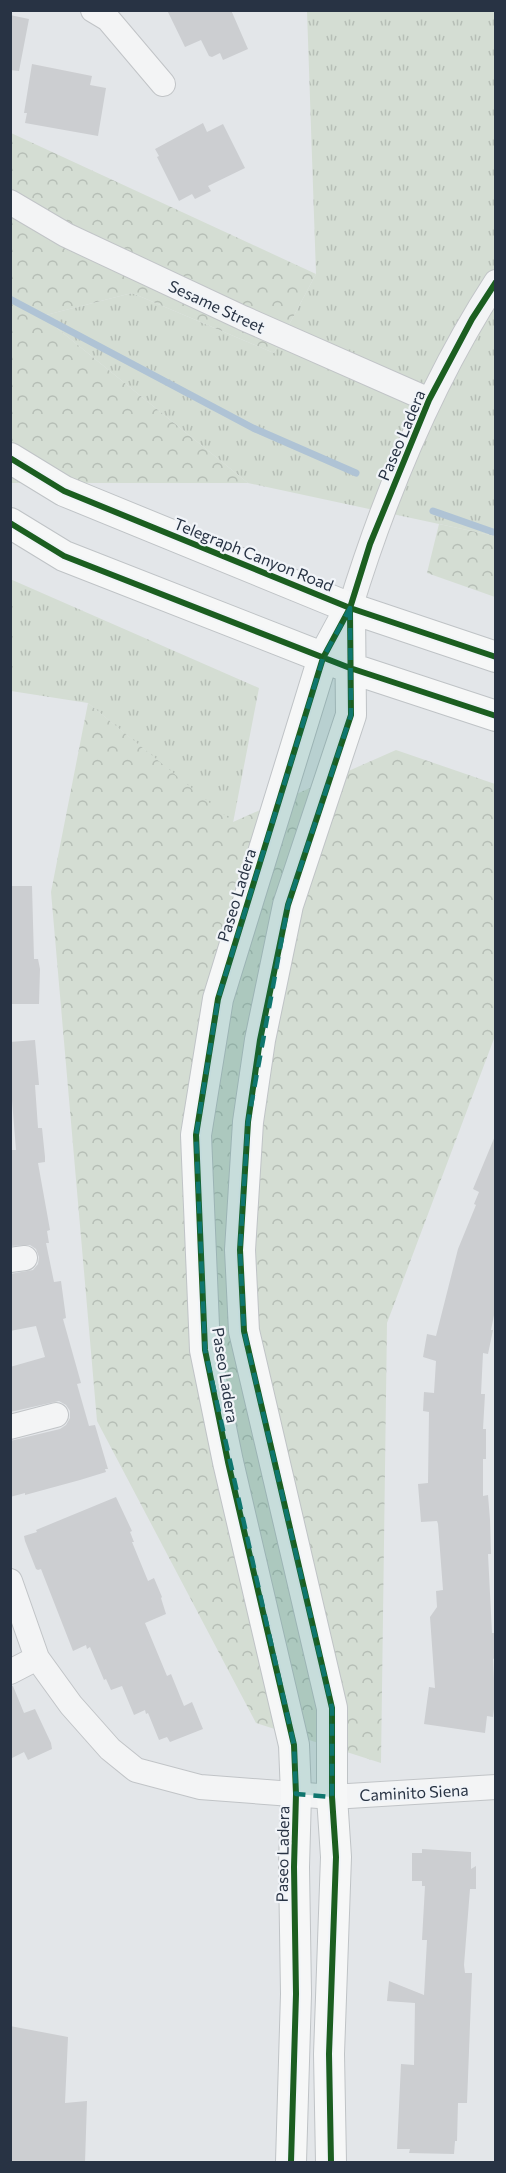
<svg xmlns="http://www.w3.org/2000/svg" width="506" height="2173" font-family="Commissioner,sans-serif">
<defs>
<pattern id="grass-tufts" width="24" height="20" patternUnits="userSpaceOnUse" patternTransform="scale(1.5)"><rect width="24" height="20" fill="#d4ddd3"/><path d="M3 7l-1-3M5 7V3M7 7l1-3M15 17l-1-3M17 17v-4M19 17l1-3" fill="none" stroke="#b6beb6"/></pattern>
<pattern id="forest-crowns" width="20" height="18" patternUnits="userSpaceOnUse" patternTransform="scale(1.5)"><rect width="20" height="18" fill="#d4ddd3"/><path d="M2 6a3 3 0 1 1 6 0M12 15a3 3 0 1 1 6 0" fill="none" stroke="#b6beb6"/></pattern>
</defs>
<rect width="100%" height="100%" fill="#e3e6e9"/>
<path fill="url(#grass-tufts)" d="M307,11H495V536L248,483L42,316L132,293L274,353L316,274Z
M10,579L259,688L233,823L88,703L11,691Z"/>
<path fill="url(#forest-crowns)" d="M11,133L316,274L274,353L132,293L42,316L248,483H11Z
M439,524L495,536V597L427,573Z
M88,703L233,822L396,750L495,784V1036L387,1323L381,1763L256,1723L97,1421L51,892Z"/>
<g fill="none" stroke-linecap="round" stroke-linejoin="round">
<path stroke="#afc3d5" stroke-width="7" d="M10,299L253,428L356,473
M433,511L493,532"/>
</g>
<path fill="#ccced1" d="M167,10H231L248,49L223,60L220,53L212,57L209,56L201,40L185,47Z
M10,15L29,19L19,71L10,70Z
M32,64L92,76L90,85L106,88L98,136L25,123L27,113H24Z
M203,123L207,132L223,124L245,168L208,186L211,191L195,199L192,194L179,201L157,157L159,156L155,149Z
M10,886H32L34,959H38L40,969L39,1004H11Z
M35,1040L39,1085H35L38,1128H42L45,1157V1162L38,1163L50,1230L47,1231L49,1243H46L54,1282L61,1281L66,1318L63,1319L81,1383L77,1384L89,1426L95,1425L108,1469H105L106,1472L80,1480L25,1495V1493L10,1497V1441L60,1429L66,1425L70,1418V1411L66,1405L59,1401L10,1412V1367L45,1357L36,1326L10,1331V1274L33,1270L38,1264L39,1257L36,1249L30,1245L10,1246V1150H16L10,1075V1042Z
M495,1136V1310L491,1330H493L488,1354L483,1353L481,1394H485L483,1429H486V1459H483V1496L488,1495L490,1520L491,1554H488L492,1633H495V1658L493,1659L495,1701L493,1717L487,1716L485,1733L424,1724L429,1687L435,1688L430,1617L437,1607L436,1591L443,1590L438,1524L437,1521L421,1522L418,1484L428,1483L429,1412L423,1411L424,1392L434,1393L436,1361L423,1357L427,1334L436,1336L458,1249L476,1205L474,1204L479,1192L473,1189Z
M116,1497L132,1531L130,1532L134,1542H132L148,1581L154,1578L162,1597L161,1598L166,1614L145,1623L167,1676L171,1674L184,1706L192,1702L203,1729L170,1742L167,1737L159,1740L148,1713L146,1714L145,1710L134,1715L122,1686L111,1690L106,1679L104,1680L90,1647L87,1649L86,1645L73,1651L41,1569L38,1570L36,1569L25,1541L24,1536L37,1532L36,1530Z
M10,1686H13L24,1713L35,1709L51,1743L52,1749L28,1760L24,1752L10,1759Z
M422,1849L471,1852V1869L476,1866V1889H470L464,1965L465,1973H472L467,2103H458L457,2141H455L454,2154L409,2153L410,2149H397L401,2064L414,2065L415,2003L387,2001L389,1981L424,1995L427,1940H422L425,1886H422V1881H412V1853H422Z
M10,2026L68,2037L65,2103L87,2101L85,2163H10Z"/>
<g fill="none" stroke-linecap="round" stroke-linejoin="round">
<defs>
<path id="minor" d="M93,10L108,19L163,84
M10,202L66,235L243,318L429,400
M350,608C385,494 431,382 496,282
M10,1260L25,1258
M10,1427L56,1415
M10,1581L37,1658L71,1705L110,1749L136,1770L200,1787L332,1797L496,1787
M10,1672L37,1658"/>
<path id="major" d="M10,458L64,491L350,608L496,657
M10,523L64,556L350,668L496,716
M291,2162L296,1994L294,1867L296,1794L294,1745L228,1462L205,1350L196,1135L218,999L323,658L350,608
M331,2162L329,2054L336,1857L332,1797V1708L244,1331L240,1250L248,1122L260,1040L288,905L351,715L350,611"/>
</defs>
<use href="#minor" stroke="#c1c4c7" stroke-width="26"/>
<use href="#major" stroke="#bfc3c6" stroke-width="32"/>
<use href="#minor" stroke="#f3f4f5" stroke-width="24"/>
<use href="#major" stroke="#f6f7f7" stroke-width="30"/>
<defs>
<path id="cycleway" d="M10,458L64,491L350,608L496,657
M10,523L64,556L350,668L496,716
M291,2162L296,1994L294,1867L296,1794L294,1745L228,1462L205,1350L196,1135L218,999L323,658L350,608L370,544L429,400L472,319L496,282
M331,2162L329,2054L336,1857L332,1797V1708L244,1331L240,1250L248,1122L260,1040L288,905L351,715L350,611"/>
</defs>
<use href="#cycleway" stroke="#f1f4f8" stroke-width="10"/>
<use href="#cycleway" stroke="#1b5e20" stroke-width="6"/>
</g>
<path fill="#0f766e" fill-opacity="0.2" stroke="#0f766e" stroke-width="4.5" stroke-dasharray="12 8" stroke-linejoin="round" d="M350,608L351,715L288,905L248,1122L240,1250L244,1331L332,1708V1797L296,1794L294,1745L205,1350L196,1135L218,999L323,658Z"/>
<g text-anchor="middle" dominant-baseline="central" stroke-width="4.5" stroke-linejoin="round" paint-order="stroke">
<g font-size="16" fill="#283344" stroke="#f1f4f8">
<text transform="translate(217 306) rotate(25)">Sesame Street</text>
<text transform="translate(401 435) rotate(-67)">Paseo Ladera</text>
<text transform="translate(254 554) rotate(22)">Telegraph Canyon Road</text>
<text transform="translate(236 895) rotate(-73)">Paseo Ladera</text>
<text transform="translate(226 1375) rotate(81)">Paseo Ladera</text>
<text transform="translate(414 1792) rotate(-3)">Caminito Siena</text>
<text transform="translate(282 1854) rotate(-89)">Paseo Ladera</text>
</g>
</g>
<rect width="506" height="2173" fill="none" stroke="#283344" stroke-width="24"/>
</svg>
